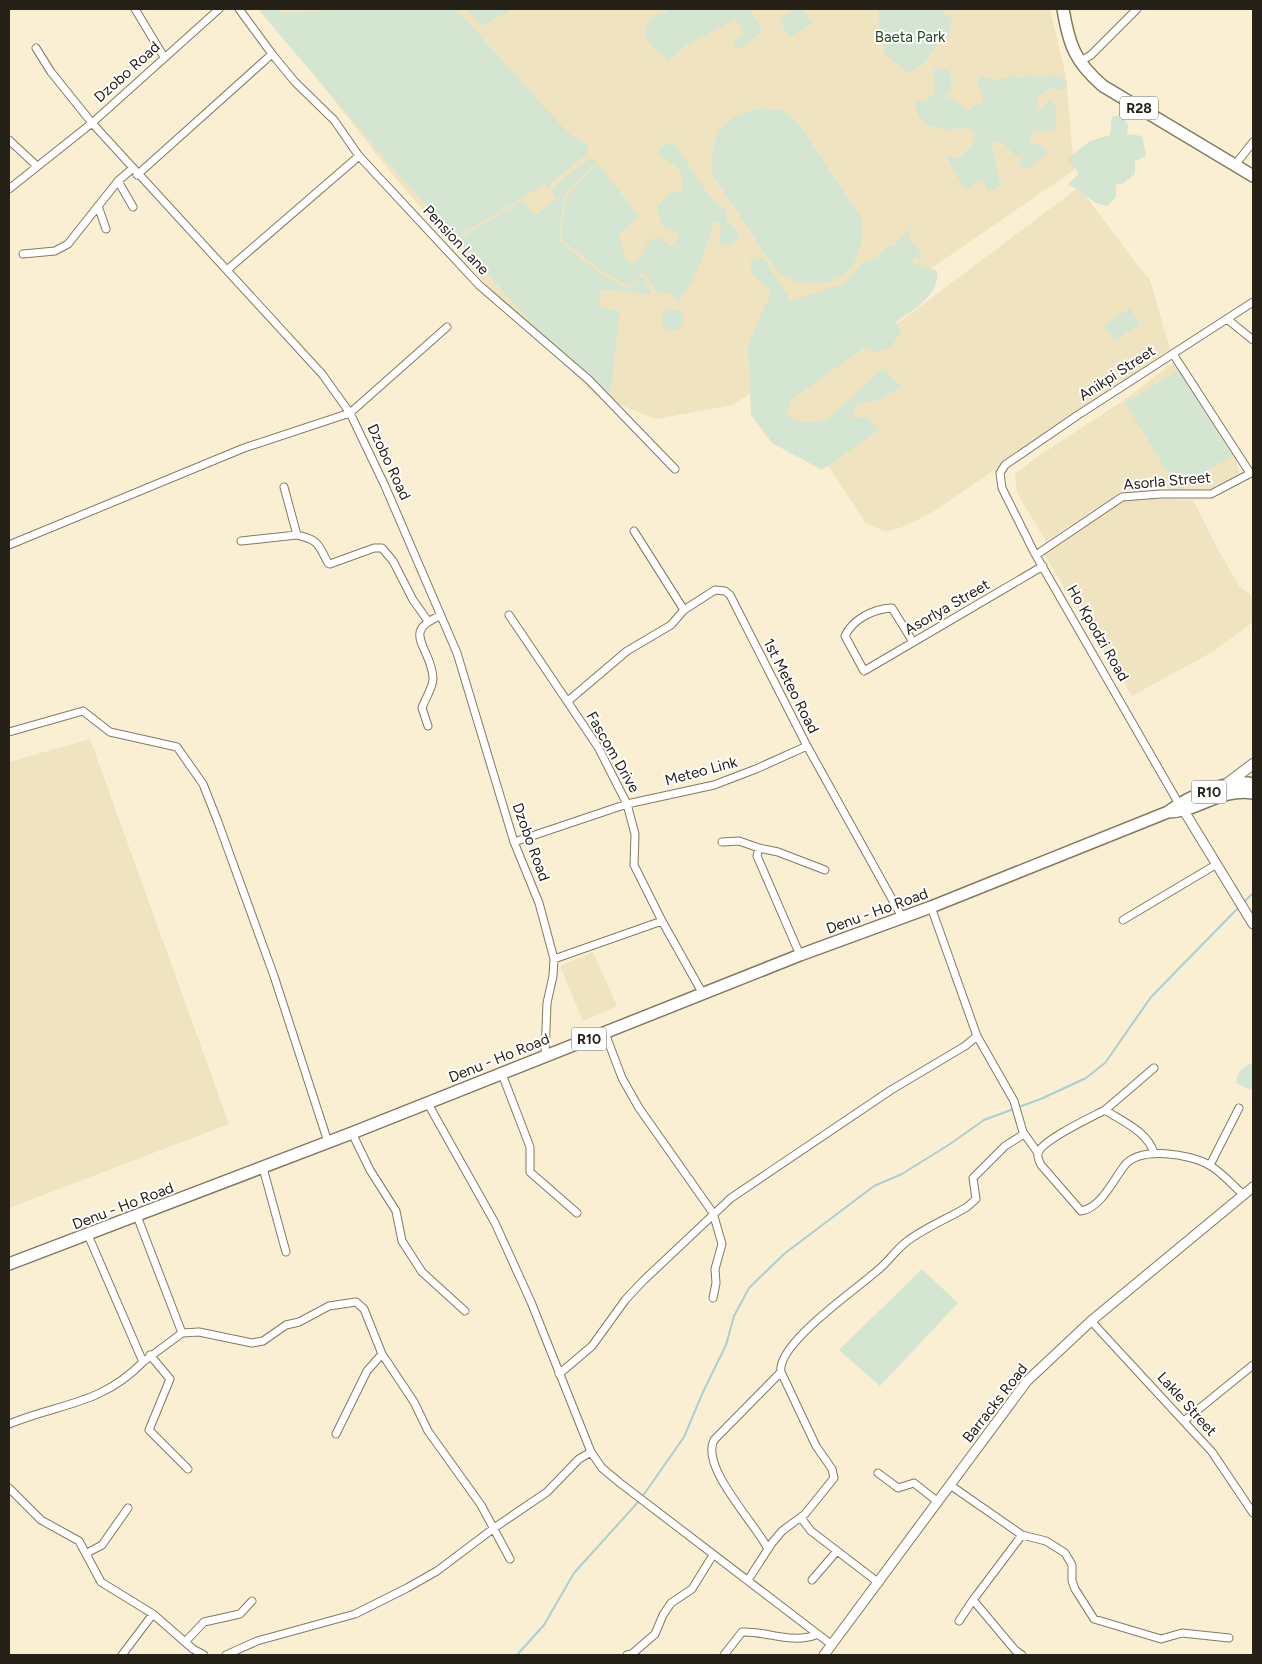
<svg xmlns="http://www.w3.org/2000/svg" width="1262" height="1664" font-family="Figtree,sans-serif">
<rect width="100%" height="100%" fill="#faefd3"/>
<path fill="#f0e3bf" d="M263,9H1050L1066,76L1074,170L733,405L656,419L595,395L488,287L388,169Z
M1079,187L1147,278L1149,277L1170,349L933,512L903,527L885,532L865,522L829,467L792,448L784,430V401L886,332Z
M1175,361L1236,459L1240,474L1208,490L1176,491L1160,485L1122,491L1046,541L1017,493L1015,474L1037,457L1124,400Z
M1150,499L1193,500L1216,546L1239,586L1250,594L1253,600V622L1214,651L1132,696L1044,554L1125,500Z
M90,739L229,1124L9,1208V762Z
M593,952L617,1006L583,1021L560,966Z"/>
<path fill="#d4e6d2" d="M258,9H278L282,13L355,9H456L557,121L572,136L588,145L587,154L552,182L549,189L545,184L456,238L396,172Z
M465,9H514L481,26Z
M668,9H750L762,31L742,48H734L733,42L744,35L736,19L686,45L668,61L645,39C649,20 647,16 668,12Z
M797,9H803L812,24L789,37L779,19Z
M879,9H938L952,18L948,36L941,37L925,63L909,73L885,55L878,13Z
M934,68L948,70L951,75V90L945,96L958,101L966,111L982,103L984,93L976,83L980,76L997,81L1012,75L1017,78L1030,75L1043,78C1051,73 1060,76 1067,81L1066,87L1060,90L1049,88L1036,99L1038,103L1035,113L1038,114L1042,106L1050,100L1056,105L1057,111L1055,116L1057,121L1054,129L1046,132L1036,130L1031,135L1030,143L1041,145L1047,154L1028,169L1022,167L1020,162L1024,154L1016,156L1004,144L991,141L1000,185L996,189L987,190L983,179L966,189L961,184L947,157H960L977,139L970,127C947,131 915,132 915,101H924L935,94Z
M766,108L782,111L796,120L861,218C870,272 825,301 778,273L713,175C707,135 726,112 766,108Z
M1121,115L1128,125L1127,134L1142,136L1146,156L1135,161V174L1124,183L1116,185V197L1108,206C1086,203 1088,192 1068,185L1079,173L1067,159L1090,141L1110,135L1112,117Z
M673,141L701,184L716,203L726,211L727,222L738,231L740,237L730,245L719,244L721,227L719,222L713,223C705,251 698,280 678,301L671,294H659L644,273L628,286L604,273L561,239L565,199L597,163L639,216L619,234L625,258L633,264C646,255 641,246 656,237L672,246L680,233L662,226L657,208L665,197L674,191L682,193C685,169 677,167 658,155L660,148Z
M589,159L597,161L564,196L559,241L601,274L627,289L643,276L652,294L600,289V307L620,311L611,388L607,395L595,393L457,240L523,200L536,215L556,199L551,191L559,182Z
M913,225L908,236L924,258L914,257L912,263L937,271C941,294 912,311 896,322L901,334L888,349L875,352L865,347L791,400L786,416L808,423L828,419L883,368L901,387L880,400L856,404L853,417H868L879,430L822,470L772,443L751,415L748,345L771,292L752,274L750,260L764,258L791,301L845,283L862,263L879,256L886,246H894Z
M1130,308L1140,324L1115,341L1104,325Z
M662 320a11 11 0 1 1 22 0a11 11 0 1 1-22 0Z
M1179,370L1232,456L1178,489L1125,403Z
M1253,1063V1088L1249,1089L1236,1083C1237,1073 1243,1065 1253,1063Z
M922,1269L958,1303L880,1386L839,1350Z"/>
<g fill="none" stroke-linecap="round" stroke-linejoin="round">
<path stroke="#a8d0d1" stroke-width="2" d="M1244,902L1253,893
M642,1497L684,1437L703,1392L726,1345L734,1316L749,1288L784,1254L874,1186L902,1174L950,1144L984,1120L1043,1098L1086,1078L1105,1063L1151,997L1239,907
M517,1655L544,1625L574,1573L639,1501"/>
<defs>
<path id="minor" d="M135,9L164,57
M219,9L92,123L322,374L350,413L385,486L457,653L514,842L539,903L554,959L553,976L547,1003L545,1056
M239,9L272,54L295,82L334,120L359,156L479,285L589,380L675,469
M1079,62L1091,55L1137,9
M9,140L37,166
M1235,165L1253,142
M137,175L272,54
M118,181L133,207
M9,189L92,123L51,72L36,48
M98,206L106,229
M23,254L55,251L68,244L118,181L132,169
M227,270L359,156
M1227,319L1253,340
M1173,354L1250,473
M284,487L297,535C319,540 318,544 328,563L330,564L374,548H382L393,561L413,600L428,621
M634,531L684,610L715,590L725,591L730,595L807,746L902,917
M241,541L297,535
M9,545L244,448L350,413L447,327
M1036,555L1122,497L1161,494H1211L1253,472
M509,615L598,747L627,804L635,834L634,865L662,921L703,994
M913,642L892,608C873,609 853,619 845,636L864,671L1043,566
M568,701L627,651L671,625L684,610
M428,726L422,708C425,699 433,687 433,679C433,649 399,632 440,616
M9,732L83,711L110,732L177,747L203,784L218,822L274,976L328,1142
M1179,804L1034,552L1002,488L1000,473L1005,465L1078,415L1253,302
M514,842L627,804L714,785L756,769L807,746
M722,842L739,841L759,848
M1123,920L1217,864
M800,955L757,856L759,848L778,852L825,870
M554,959L662,921
M605,1033L622,1078L639,1108L713,1213L722,1244L715,1269L716,1283L713,1298
M977,1036L1014,1101L1023,1132L1038,1153
M502,1074L530,1147V1172L577,1213
M427,1102L495,1223L531,1302L591,1452L602,1468L620,1483L832,1645
M1105,1110L1154,1068
M352,1133L370,1170L396,1211L402,1241L422,1272L465,1311
M1154,1153C1147,1131 1123,1122 1105,1110C1092,1117 1042,1140 1038,1153C1037,1157 1039,1161 1041,1165L1081,1211C1101,1208 1113,1180 1125,1165C1141,1146 1190,1154 1209,1165C1222,1172 1233,1186 1244,1195
M1210,1165L1239,1108
M263,1168L286,1252
M137,1216L182,1333
M1091,1321L1212,1452L1253,1513
M150,1355L170,1379L149,1430L188,1469
M143,1362L182,1333L199,1332L252,1343L263,1341L286,1325L299,1322L329,1306L356,1302L364,1309L382,1354L414,1402L428,1431L481,1505L510,1559
M559,1374L592,1346L626,1299L644,1280L731,1198L891,1090L965,1046L977,1036L931,907
M1184,1421L1253,1365
M9,1424C60,1403 101,1405 143,1362L88,1235
M336,1434L367,1371L382,1354
M878,1473L898,1488L914,1483L938,1502
M950,1485L1022,1535L1046,1541L1065,1553L1072,1565V1581L1075,1589L1094,1619L1161,1639L1182,1633L1229,1638
M9,1488L41,1520L79,1541L101,1582L153,1614L193,1649L204,1655
M801,1518L811,1531L879,1583
M768,1549C755,1523 700,1467 714,1440L781,1372
M87,1553L102,1545L128,1508
M748,1580L772,1543L782,1531L805,1514L834,1478L832,1469L816,1446L781,1372C776,1344 857,1289 878,1270C888,1262 895,1251 905,1243C920,1230 949,1218 967,1207L976,1199L973,1178L1005,1146L1024,1134
M812,1580L837,1551
M973,1600L1015,1650L1022,1655
M959,1621L973,1600L1022,1535
M185,1642L204,1622L240,1614L252,1601
M122,1655L153,1614
M226,1655L257,1641L355,1614L407,1588L437,1571L494,1528L547,1492L579,1459L591,1452
M627,1655L632,1654L655,1634L663,1615L671,1603L692,1589L713,1555
M724,1655L742,1632C767,1631 791,1644 816,1635"/>
<path id="tertiary" d="M1181,806L1253,924
M824,1655L1027,1381L1091,1321L1253,1187"/>
<path id="secondary" d="M1228,783L1253,764"/>
<path id="primary" d="M1063,9C1069,45 1075,62 1103,86L1253,176
M1168,812C1200,811 1219,788 1253,793
M9,1264L352,1133L800,955L931,907L1168,812C1188,797 1228,778 1253,784"/>
</defs>
<use href="#minor" stroke="#847a61" stroke-width="9"/>
<use href="#tertiary" stroke="#847a61" stroke-width="11"/>
<use href="#secondary" stroke="#847a61" stroke-width="12"/>
<use href="#primary" stroke="#847a61" stroke-width="14"/>
<use href="#minor" stroke="#fff" stroke-width="7"/>
<use href="#tertiary" stroke="#fff" stroke-width="9"/>
<use href="#secondary" stroke="#fff" stroke-width="10"/>
<use href="#primary" stroke="#fff" stroke-width="11"/>
</g>
<g text-anchor="middle" dominant-baseline="central" stroke-width="4" stroke-linejoin="round" paint-order="stroke">
<g fill="#fff" stroke="#66645d" stroke-width="1">
<rect x="1120" y="96.5" width="38" height="23" rx="4"/>
<rect x="1191.5" y="780.5" width="35" height="23" rx="4"/>
<rect x="571.5" y="1027.5" width="35" height="23" rx="4"/>
</g>
<g font-size="14" font-weight="bold" fill="#252117">
<text x="1139" y="108">R28</text>
<text x="1209" y="792">R10</text>
<text x="589" y="1039">R10</text>
</g>
<g font-size="15" fill="#284a25" stroke="#fff">
<text x="910" y="37">Baeta Park</text>
</g>
<g font-size="15" fill="#252117" stroke="#fff">
<text transform="translate(127 72) rotate(-42)">Dzobo Road</text>
<text transform="translate(456 240) rotate(47)">Pension Lane</text>
<text transform="translate(1117 373) rotate(-33)">Anikpi Street</text>
<text transform="translate(389 462) rotate(65)">Dzobo Road</text>
<text transform="translate(1167 481) rotate(-5)">Asorla Street</text>
<text transform="translate(947 607) rotate(-30)">Asorlya Street</text>
<text transform="translate(1098 633) rotate(60)">Ho Kpodzi Road</text>
<text transform="translate(791 686) rotate(63)">1st Meteo Road</text>
<text transform="translate(613 752) rotate(60)">Fascom Drive</text>
<text transform="translate(701 771) rotate(-15)">Meteo Link</text>
<text transform="translate(531 842) rotate(70)">Dzobo Road</text>
<text transform="translate(877 911) rotate(-20)">Denu - Ho Road</text>
<text transform="translate(499 1058) rotate(-22)">Denu - Ho Road</text>
<text transform="translate(123 1206) rotate(-21)">Denu - Ho Road</text>
<text transform="translate(995 1403) rotate(-52)">Barracks Road</text>
<text transform="translate(1187 1404) rotate(48)">Lakle Street</text>
</g>
</g>
<rect width="1262" height="1664" fill="none" stroke="#252117" stroke-width="20"/>
</svg>
